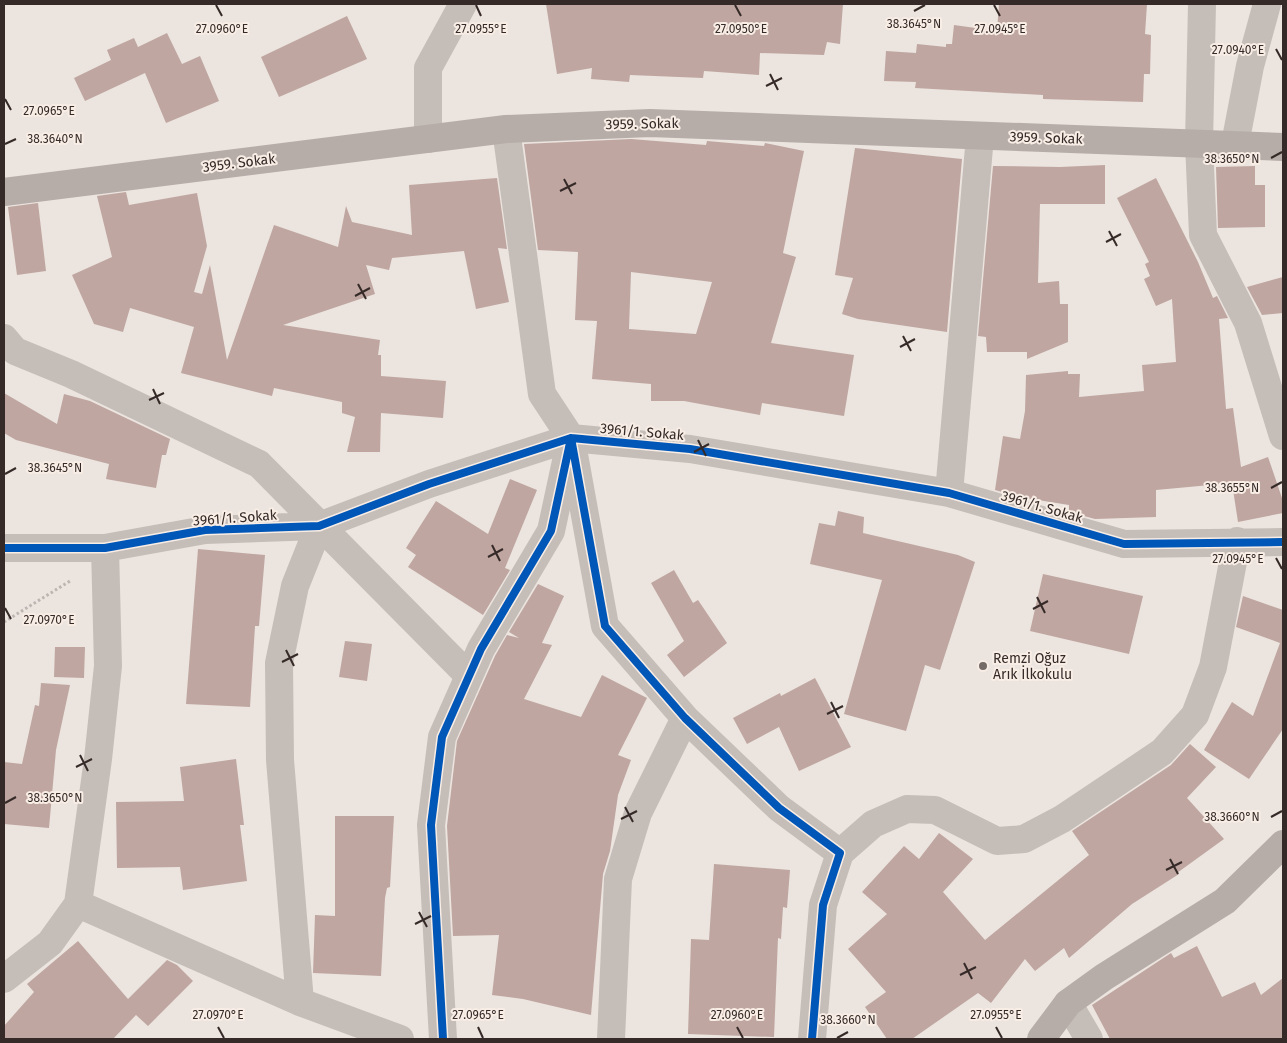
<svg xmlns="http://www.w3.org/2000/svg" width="1287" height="1043" font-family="'Fira Sans',sans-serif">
<rect width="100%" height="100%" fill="#ece4df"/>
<path fill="#bfa6a1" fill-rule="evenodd" d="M546,4H843L840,44L827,42L824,55L760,53L759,75L704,71L703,78L630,75L629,82L591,79L592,68L557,74Z
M999,4H1147L1145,34L1151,35L1150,74H1144L1143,102L1043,99V95L915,88L916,82L884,81L886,51L916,53L917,44L946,47V44H952L954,25L997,31Z
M347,16L367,59L279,97L261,57Z
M167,33L182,64L200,56L219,101L166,123L145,73L85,101L74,78L111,60L107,50L134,38L138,47Z
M631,139L706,145L707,141L764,146L765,143L804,151L783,253L796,257L771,343L854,355L844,416L762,403L760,415L684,401H651V384L592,379L597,321L575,320L578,252L538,250L524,144ZM631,272L712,282L696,334L629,329Z
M855,148L962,159L947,332L858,319L842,314L853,278L835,275Z
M1105,165V204H1040L1038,283L1059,281L1060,304H1068V342L1027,359V352H987L986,337L978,336L993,166L1060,167Z
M1255,166V185H1265V227L1218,228L1216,167Z
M497,178L507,249L498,248L509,302L476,309L464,251L392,258L389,270L366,265L375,294L283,325L380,340L378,355H381V376L446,381L443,418L381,413L380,452H347L355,417L342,413V402L274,388L272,396L181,373L194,327L130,308L123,332L94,324L72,275L112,257L97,196L126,192L129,205L197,193L207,246L194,292L202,294L210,265L227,360L274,225L338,247L346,206L352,222L412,235L409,185Z
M1156,178L1198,262L1213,298L1217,296L1228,318L1219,319L1226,409L1233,408L1241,467L1268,457L1283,501V513L1238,522L1232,483L1156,490V517L1095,519L1069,512V505L1019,497L995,490L1003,436L1020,439L1025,411L1026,375L1068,371V374H1080L1079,397L1144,391L1142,365L1176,362L1172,299L1156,306L1144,279L1150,276L1145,264L1149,262L1117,198Z
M38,203L46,271L17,275L8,207Z
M1283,277V313L1262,315L1247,287Z
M4,393L57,424L64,394L90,401L170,439L166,455H162L156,488L106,479L109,464L16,440L4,433Z
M510,479L537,490L505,568L510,570L483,615L408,567L416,555L406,548L436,501L488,534Z
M838,511L864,517L863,533L958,555L975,562L940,670L925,665L906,731L844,714L882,580L810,564L819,523L835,526Z
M198,549L265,555L259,626H255L250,707L186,704Z
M674,570L693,603L698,600L727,643L684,677L667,655L684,641L651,583Z
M1043,574L1143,596L1129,654L1030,631Z
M538,584L564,596L542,643L552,645L524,699L581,717L602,675L647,698L618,755L631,760L618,795L610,851L603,874L591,1015L523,999L492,995L499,935L453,936L447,826L457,741L495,656L507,635L519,638L509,632Z
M1243,596L1283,610V729L1249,779L1204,750L1232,702L1253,716L1280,643L1236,627Z
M345,641L372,644L367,681L339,677Z
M55,647H85L84,678L54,677Z
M815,678L851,747L799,771L779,727L747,744L733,718L780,693L781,696Z
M41,683L70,685L56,750L49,828L4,824V762L22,764L35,705L39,706Z
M1190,744L1216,767L1187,798L1224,839L1177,873L1179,874L1132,904L1069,958L1064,948L1035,971L1025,959L991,1003L978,993L912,1039H887L865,1007L886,992L848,949L887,914L862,892L904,846L919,859L939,833L973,859L943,892L985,940L1089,855L1072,831L1171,765Z
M236,759L244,825H240L247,881L183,890L180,867L117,868L116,802L184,801L180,767Z
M335,816H394L390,887L387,888L385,898L381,976L313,973L315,915L335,916Z
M714,864L790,870L787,908L783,907L781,939L778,938L774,1037L688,1034L691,939L709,940Z
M78,941L128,999L167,960L177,965L193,981L148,1026L136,1015L113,1039H4V1026L34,992L27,984Z
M1197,946L1222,997L1255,982L1261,995L1283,978V1039H1110L1092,1005L1171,953L1174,958Z"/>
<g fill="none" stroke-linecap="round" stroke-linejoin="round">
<path stroke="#bdb5b1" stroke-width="3" stroke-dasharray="2.5 2.5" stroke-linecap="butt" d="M4,622L70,581"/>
<path stroke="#c5bdb8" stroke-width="28" d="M1202,4L1199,143L1203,235L1248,323L1283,436
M506,129L542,394L571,438
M428,139V68L463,4
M1235,144L1250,66L1267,4
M4,338L15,351L71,374L259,464L469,676
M949,493L980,136
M4,548H105L205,530L319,526L429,484L571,438L690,449L949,493L1124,544L1283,542
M840,853L873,824L907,809L935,810L997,841L1024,839L1062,819L1162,752L1195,715L1213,667L1237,541
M78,904L300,1002L400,1039
M4,979L50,943L78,904L98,759L108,666L105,548
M300,1002L280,760L279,663L295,586L319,526
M1068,1003L1089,1039
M443,1039L431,825L442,737L481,649L551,531L571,438L605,626L685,718L779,808L840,853L823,905L812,1039
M611,1039L618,879L638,813L685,718"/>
<path stroke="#b6ada9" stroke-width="28" d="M4,192L506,129L650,123L1283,147
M1041,1039L1068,1003L1104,977L1225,901L1283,844"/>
<defs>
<path id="cycleway" d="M4,548H105L205,530L319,526L429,484L571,438L690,449L949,493L1124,544L1283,542
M443,1039L431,825L442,737L481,649L551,531L571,438L605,626L685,718L779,808L840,853L823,905L812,1039"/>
</defs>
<use href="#cycleway" stroke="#f9eee6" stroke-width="11"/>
<use href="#cycleway" stroke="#0057b8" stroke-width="8"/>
</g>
<path fill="none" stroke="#352a27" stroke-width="2" d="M216,5L222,16M476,5L481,16M735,5L741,16M994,5L1000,16M914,11L925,5M1276,49L1282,60M770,74L778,90M766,86L782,78M5,99L11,110M5,144L16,139M1271,158L1282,152M564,179L572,194M560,191L576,183M1109,231L1117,246M1106,242L1121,234M358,284L366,299M355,296L370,288M903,336L911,351M900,347L915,339M153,389L160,404M149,400L164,393M698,440L706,456M694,452L709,444M5,474L16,468M1271,488L1282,482M492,545L500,561M488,557L503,549M1276,558L1282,569M1037,597L1045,613M5,608L11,619M1033,609L1048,601M286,650L294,666M282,662L298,654M831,702L839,718M827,714L843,706M80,755L88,771M76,767L92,759M5,803L16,797M625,807L633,822M1271,817L1282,811M621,819L637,811M1170,859L1178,874M1166,870L1182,862M419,912L427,927M415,924L431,916M964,963L972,979M960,975L976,967M218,1027L224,1038M478,1027L483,1038M737,1027L743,1038M996,1027L1002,1038M837,1038L848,1032"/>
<circle fill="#756b67" stroke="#f9eee6" stroke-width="2" cx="983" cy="666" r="5"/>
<g text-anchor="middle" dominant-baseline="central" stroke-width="4" stroke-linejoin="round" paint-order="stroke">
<g font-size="14" fill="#352a27" stroke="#f9eee6">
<text transform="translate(642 124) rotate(-1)">3959. Sokak</text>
<text transform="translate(1046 138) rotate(2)">3959. Sokak</text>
<text transform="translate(239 163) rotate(-7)">3959. Sokak</text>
<text transform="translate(642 432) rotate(5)">3961/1. Sokak</text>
<text transform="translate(1042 507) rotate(16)">3961/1. Sokak</text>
<text transform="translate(235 518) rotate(-4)">3961/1. Sokak</text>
</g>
<g font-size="14" fill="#352a27" stroke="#f9eee6" text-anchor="start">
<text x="993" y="658">Remzi Oğuz<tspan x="993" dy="16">Arık İlkokulu</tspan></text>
</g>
</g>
<g font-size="12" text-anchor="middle" fill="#352a27" stroke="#f9eee6" stroke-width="4" stroke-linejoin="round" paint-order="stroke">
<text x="914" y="28">38.3645°N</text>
<text x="222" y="33">27.0960°E</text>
<text x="481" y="33">27.0955°E</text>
<text x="741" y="33">27.0950°E</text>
<text x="1000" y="33">27.0945°E</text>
<text x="1238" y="54">27.0940°E</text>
<text x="49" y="115">27.0965°E</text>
<text x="55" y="143">38.3640°N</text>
<text x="1232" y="163">38.3650°N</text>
<text x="55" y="472">38.3645°N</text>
<text x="1232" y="492">38.3655°N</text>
<text x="1238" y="563">27.0945°E</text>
<text x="49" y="624">27.0970°E</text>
<text x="55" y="802">38.3650°N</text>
<text x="1232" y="821">38.3660°N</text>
<text x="218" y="1019">27.0970°E</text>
<text x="478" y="1019">27.0965°E</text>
<text x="737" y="1019">27.0960°E</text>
<text x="996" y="1019">27.0955°E</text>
<text x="848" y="1024">38.3660°N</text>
</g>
<rect width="1287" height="1043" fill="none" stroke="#352a27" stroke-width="10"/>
</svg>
